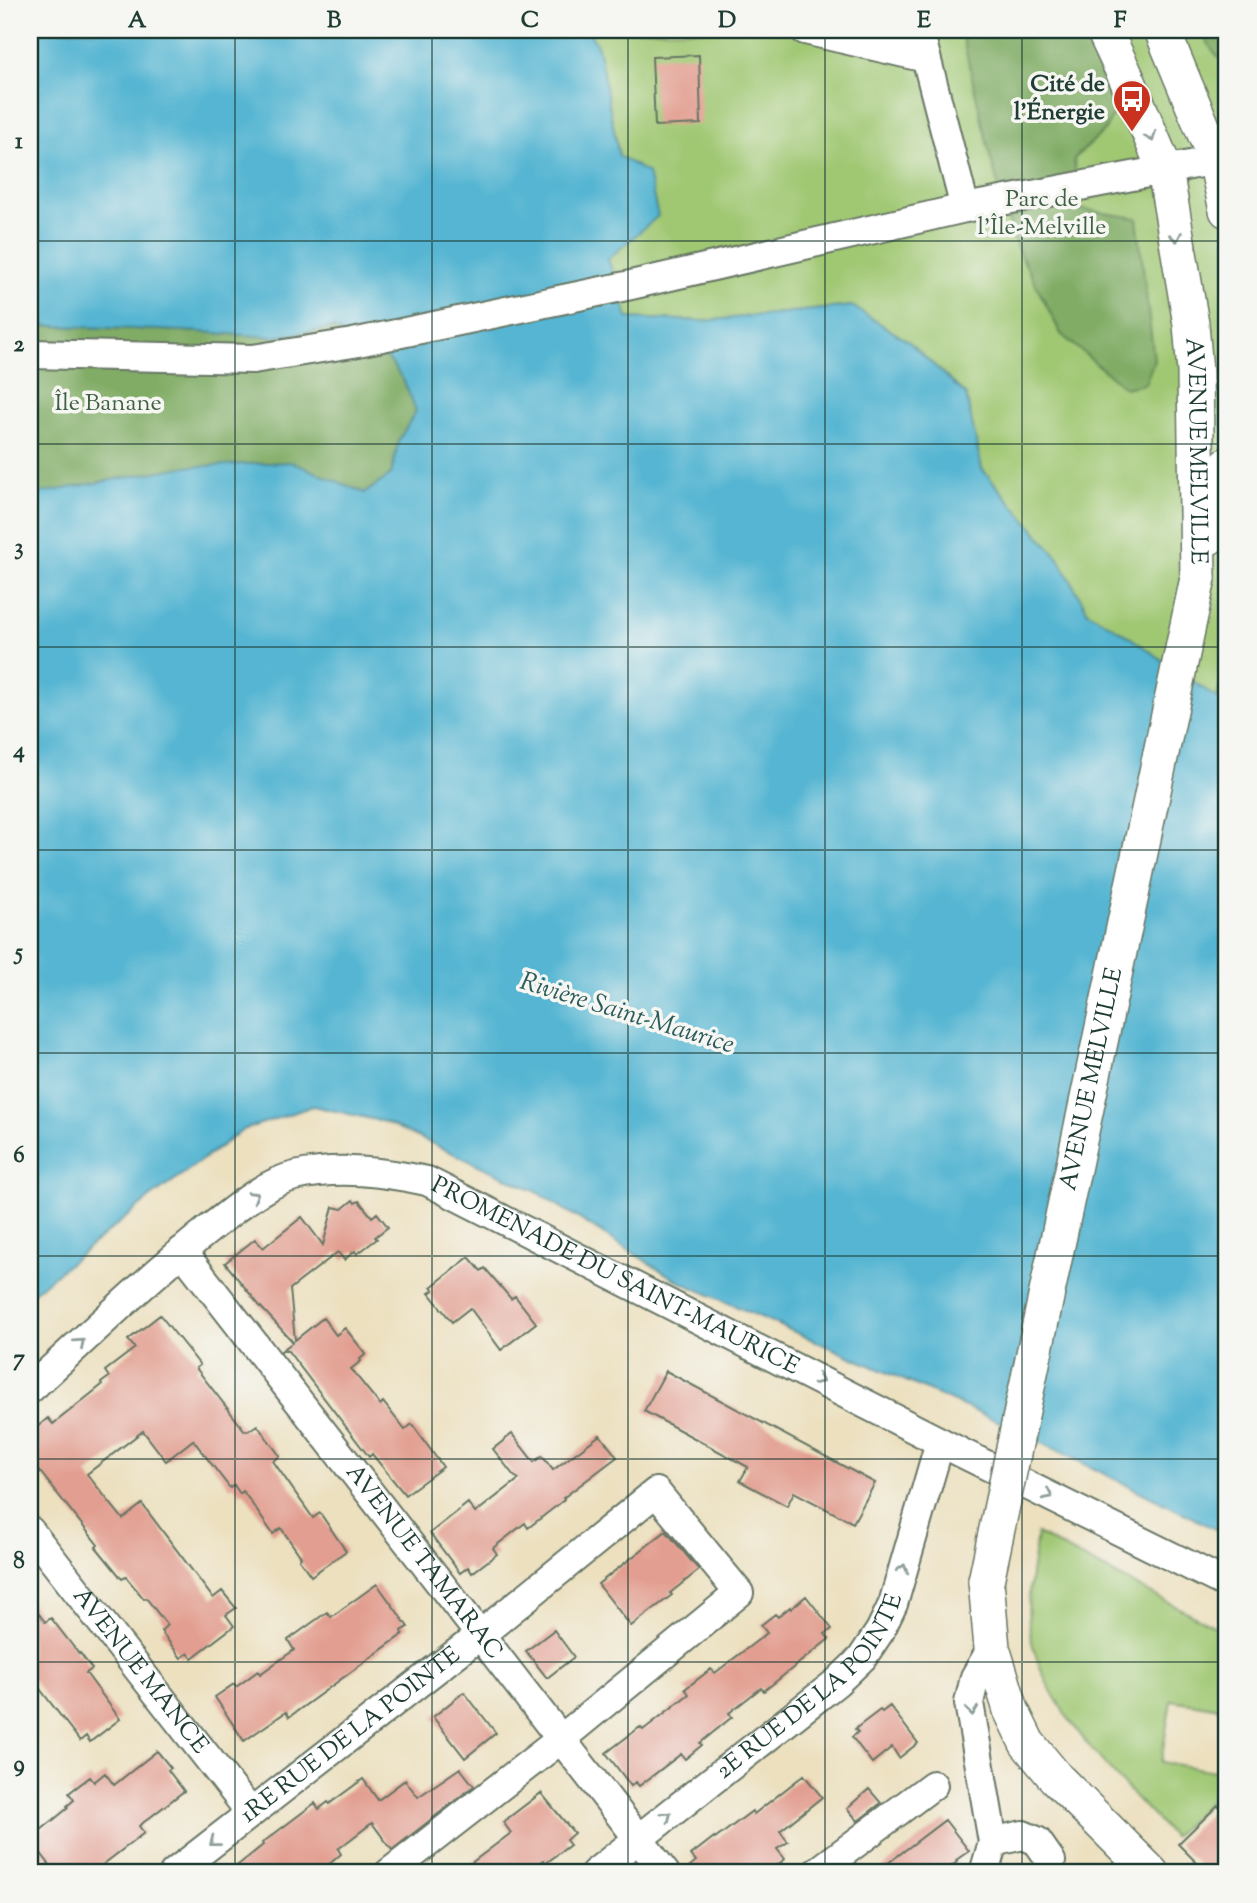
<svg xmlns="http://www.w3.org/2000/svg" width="1257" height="1903" font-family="'Sorts Mill Goudy',serif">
<rect width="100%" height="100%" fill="#f6f6f2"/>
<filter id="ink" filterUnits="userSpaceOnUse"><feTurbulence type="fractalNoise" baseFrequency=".0143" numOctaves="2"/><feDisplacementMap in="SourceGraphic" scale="14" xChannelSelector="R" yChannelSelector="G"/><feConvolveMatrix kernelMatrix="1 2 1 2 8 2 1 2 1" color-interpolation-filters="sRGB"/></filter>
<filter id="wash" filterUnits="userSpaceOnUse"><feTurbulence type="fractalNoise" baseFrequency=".00686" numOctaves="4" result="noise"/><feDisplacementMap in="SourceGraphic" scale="28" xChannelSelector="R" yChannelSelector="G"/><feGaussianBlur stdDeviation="1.57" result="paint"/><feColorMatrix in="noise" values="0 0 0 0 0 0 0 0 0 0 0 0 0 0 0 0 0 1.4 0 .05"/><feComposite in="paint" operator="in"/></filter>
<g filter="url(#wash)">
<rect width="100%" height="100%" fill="#ece0bf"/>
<path fill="#a0c873" stroke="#608254" stroke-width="2" d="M588,30H1227V705L1125,634L1088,612L1058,557L982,469L966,395L909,342L852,306L703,321L628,318L608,259L648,173L619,157L598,48Z
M1037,1534L1227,1633V1709L1171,1700L1161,1762L1227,1773V1793L1219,1792L1173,1837C1120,1779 1037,1706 1029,1624C1026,1595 1033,1563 1037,1534Z"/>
<path fill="#80ac65" stroke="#50744c" stroke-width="2" d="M961,30H1080L1094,57L1114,113L1105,130L1074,159L1079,209L1137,218L1154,360L1145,384L1125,388L1061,334L1016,246L992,164Z
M1201,30H1227V68L1211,48Z
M30,325L184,331L275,337L332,328L389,360L404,381L416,411L399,440L391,475L364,493L290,462L183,467L30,495Z
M1227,657V705L1217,697Z"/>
<path fill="#54b5d2" stroke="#3a7983" stroke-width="2" d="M30,30H588L598,47L619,156L648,173L658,216L608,259L628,318L703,321L852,306L909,342L966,395L982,469L1058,557L1088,612L1125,634L1227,705V1535L1004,1424L676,1280L535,1191L385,1122L313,1106L243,1130L150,1198L30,1295V495L183,467L291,462L365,493L391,475L399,440L416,411L404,381L389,360L333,328L275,337L184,331L30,325Z"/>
<g id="blocks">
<path fill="#e29e90" d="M699,55L701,124L655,126L652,57Z
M353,1200L355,1203L359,1201L372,1217L377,1213L388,1227L375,1237L377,1239L357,1254L355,1251L344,1260L338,1252L290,1289L295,1340L323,1318L336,1335L345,1328L366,1354L360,1359L361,1361L351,1369L380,1405L383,1402L405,1430L412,1424L443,1467L405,1495L372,1454L369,1457L288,1351H281L293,1342L259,1305L225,1263L255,1239L263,1248L302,1217L323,1245L333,1207L342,1209Z
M469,1257L481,1271L485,1268L511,1299L515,1296L536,1323L501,1350L470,1308L452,1322L429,1293L434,1290L431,1287Z
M160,1315L200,1365L196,1368L245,1431L247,1430L248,1431L257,1425L280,1456L273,1461L313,1518L320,1513L346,1551L311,1576L299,1559L301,1557L281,1528L273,1534L243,1491L240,1494L234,1485L230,1488L193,1440L166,1461L143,1431L87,1474L123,1519L142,1504L213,1598L222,1591L236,1608L226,1615L234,1626L192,1658L188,1653L181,1658L161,1631L167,1625L146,1598L144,1599L126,1577L122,1579L96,1547L98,1545L30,1459V1433L48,1418L53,1424L102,1385L101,1383L109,1377L105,1371L135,1348L128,1340Z
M666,1371L875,1483L853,1523L794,1492L787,1506L740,1481L748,1467L644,1411Z
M512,1434L534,1462L542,1456L553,1470L600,1435L617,1457L563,1498L564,1500L528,1528L525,1523L493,1548L497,1554L472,1573L468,1567L460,1573L430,1533L468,1503L475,1513L519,1479L514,1476L493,1449Z
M666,1531L699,1570L670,1593L672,1595L631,1626L598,1584Z
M377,1584L408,1627L402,1631L403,1634L289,1717L286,1712L244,1741L215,1697L234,1684L236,1687L258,1671L260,1674L294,1650L288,1640L327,1612L331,1617Z
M806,1596L832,1629L825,1634L829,1639L764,1691L761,1688L729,1713L732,1717L700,1743L702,1745L685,1759L681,1754L639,1786L636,1782L631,1786L606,1753L640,1727L643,1730L689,1694L685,1689L711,1669L715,1673L767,1633L761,1625L775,1614L778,1617L790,1607L791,1609Z
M30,1602L45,1622L51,1618L79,1654L80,1653L92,1669L86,1673L120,1719L90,1742L86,1736L80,1741L30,1676Z
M554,1630L574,1657L547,1678L526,1651Z
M464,1692L496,1733L465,1758L433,1717Z
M890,1706L918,1743L899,1758L892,1747L872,1763L852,1737L858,1732L855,1729L880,1710L882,1712Z
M157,1751L171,1768L168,1770L184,1791L139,1826L144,1833L92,1873H56L30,1839L68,1808L67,1806L74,1800L69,1793L90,1777L94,1782L105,1773L114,1785Z
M460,1768L474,1786L392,1850L372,1823L338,1849L341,1854L319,1873H228L263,1845L262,1843L315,1803L319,1809L328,1802L329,1804L363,1779L378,1800L405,1780L418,1797Z
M804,1775L822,1797L780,1831L788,1842L777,1849L785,1859L767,1873H682L696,1861L691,1855L714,1837L715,1839L752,1811L754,1814Z
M869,1789L881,1803L858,1821L847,1808Z
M541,1793L574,1833L566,1840L570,1845L546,1863L544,1860L526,1873H458L511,1833L503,1822Z
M1218,1805L1227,1814V1873H1207L1178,1844Z
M945,1820L969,1851L956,1860L957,1862L942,1873H875Z"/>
</g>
</g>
<g filter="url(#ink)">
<use href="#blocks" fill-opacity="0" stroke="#677665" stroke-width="2"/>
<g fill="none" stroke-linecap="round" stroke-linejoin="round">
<defs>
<g id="minor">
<path d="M805,30L926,58"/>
<path d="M919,30L965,208"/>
<path d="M30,354L253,359L353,343L631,285L965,208L1216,160H1227"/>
<path id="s1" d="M182,1251L665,1873"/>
<path id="s2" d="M30,1389C89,1335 147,1279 209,1229C234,1210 264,1183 295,1176C338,1166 384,1172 427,1181L964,1454L1227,1584"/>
<path id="s3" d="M30,1531L251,1813"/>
<path d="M993,1842L1023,1835L1037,1841L1051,1861L1049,1873"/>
<path id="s4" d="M174,1873L480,1635L656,1492L739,1593L561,1739L389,1873"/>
<path id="s5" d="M595,1873L837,1682L862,1658L880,1631L893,1604L940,1442"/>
<path d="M816,1873L933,1785"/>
<path d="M984,1873L993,1842L969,1703L975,1677L992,1648"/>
</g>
<g id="major">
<path id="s6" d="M1104,30L1127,79L1165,170L1191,324L1195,372L1198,578"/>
<path d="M1162,30L1216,160L1227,210"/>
<path d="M1209,537L1227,465"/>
<path d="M986,1581L992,1648L1011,1710L1027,1743L1056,1778L1151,1873"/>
</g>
</defs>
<use href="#minor" stroke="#677665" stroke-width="32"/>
<use href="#major" stroke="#677665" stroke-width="38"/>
<use href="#minor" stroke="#fff" stroke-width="28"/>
<use href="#major" stroke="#fff" stroke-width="35"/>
<defs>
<g id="major-bridge">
<path id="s7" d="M986,1581L1198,578"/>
</g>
</defs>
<use href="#major-bridge" stroke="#677665" stroke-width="38" stroke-linecap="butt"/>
<use href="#major-bridge" stroke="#fff" stroke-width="35"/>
</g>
<defs><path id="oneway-chevron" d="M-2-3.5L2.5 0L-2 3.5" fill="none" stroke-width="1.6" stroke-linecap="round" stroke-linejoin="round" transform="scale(1.75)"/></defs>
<g stroke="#8f9e9a">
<use href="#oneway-chevron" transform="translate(1151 137) rotate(68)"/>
<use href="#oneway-chevron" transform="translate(1176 237) rotate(80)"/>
<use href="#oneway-chevron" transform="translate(254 1196) rotate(-31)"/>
<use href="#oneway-chevron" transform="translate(80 1343) rotate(-42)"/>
<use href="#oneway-chevron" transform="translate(819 1380) rotate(27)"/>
<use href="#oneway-chevron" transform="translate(1048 1495) rotate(26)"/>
<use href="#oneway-chevron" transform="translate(903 1569) rotate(-74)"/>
<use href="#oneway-chevron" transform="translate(972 1711) rotate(84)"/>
<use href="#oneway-chevron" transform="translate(667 1816) rotate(-38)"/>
<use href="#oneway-chevron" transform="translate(214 1842) rotate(142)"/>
</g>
</g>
<path fill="none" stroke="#1f3d34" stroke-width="2" stroke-opacity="0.55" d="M235,30V1873M432,30V1873M628,30V1873M825,30V1873M1022,30V1873M30,241H1227M30,444H1227M30,647H1227M30,850H1227M30,1053H1227M30,1256H1227M30,1459H1227M30,1662H1227"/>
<defs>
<symbol id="bus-pin" viewBox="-11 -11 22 30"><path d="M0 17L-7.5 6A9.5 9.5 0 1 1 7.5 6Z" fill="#c8321e" stroke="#f6f6f2"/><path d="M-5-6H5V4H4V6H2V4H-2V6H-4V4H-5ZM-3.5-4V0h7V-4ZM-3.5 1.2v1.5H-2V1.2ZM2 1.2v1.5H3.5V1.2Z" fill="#fff"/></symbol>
</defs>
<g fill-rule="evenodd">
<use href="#bus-pin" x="1110" y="77" width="44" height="60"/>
</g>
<g text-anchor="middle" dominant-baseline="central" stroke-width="7" stroke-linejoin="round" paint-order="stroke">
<g font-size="24" font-weight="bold" fill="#1f3d34" stroke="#f6f6f2" text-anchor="end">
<text x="1105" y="85">Cité de<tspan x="1105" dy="28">l'Énergie</tspan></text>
</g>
<g font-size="24" fill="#3f6044" stroke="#f6f6f2">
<text x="1042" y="200">Parc de<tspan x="1042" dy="28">l'Île-Melville</tspan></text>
<text x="108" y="404">Île Banane</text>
</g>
<g font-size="24" fill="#1f3d34" stroke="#f6f6f2">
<text stroke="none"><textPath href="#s6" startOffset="436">AVENUE MELVILLE</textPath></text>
<text stroke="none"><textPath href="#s7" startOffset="513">AVENUE MELVILLE</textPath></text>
<text stroke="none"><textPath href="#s2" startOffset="686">PROMENADE DU SAINT-MAURICE</textPath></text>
<text stroke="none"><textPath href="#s1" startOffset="394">AVENUE TAMARAC</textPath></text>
<text stroke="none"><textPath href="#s3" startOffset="178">AVENUE MANCE</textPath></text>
<text stroke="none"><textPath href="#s5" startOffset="287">2E RUE DE LA POINTE</textPath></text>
<text stroke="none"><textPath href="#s4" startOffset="224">1RE RUE DE LA POINTE</textPath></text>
</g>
<g font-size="26" font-style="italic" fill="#2c5b5c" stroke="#f6f6f2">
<text transform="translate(627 1014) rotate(17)">Rivière Saint-Maurice</text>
</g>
</g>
<rect width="1257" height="1903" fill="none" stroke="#f6f6f2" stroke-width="77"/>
<rect x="38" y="38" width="1180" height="1826" fill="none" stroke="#1f3d34" stroke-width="2.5"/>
<g font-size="23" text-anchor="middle" font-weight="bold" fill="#1f3d34">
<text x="137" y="27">A</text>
<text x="334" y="27">B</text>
<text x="530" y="27">C</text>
<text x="727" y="27">D</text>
<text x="924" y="27">E</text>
<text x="1120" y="27">F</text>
<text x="19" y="148">1</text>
<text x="19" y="351">2</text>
<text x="19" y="554">3</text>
<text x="19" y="757">4</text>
<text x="19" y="959">5</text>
<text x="19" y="1162">6</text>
<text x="19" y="1365">7</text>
<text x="19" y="1568">8</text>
<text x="19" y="1771">9</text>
</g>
</svg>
